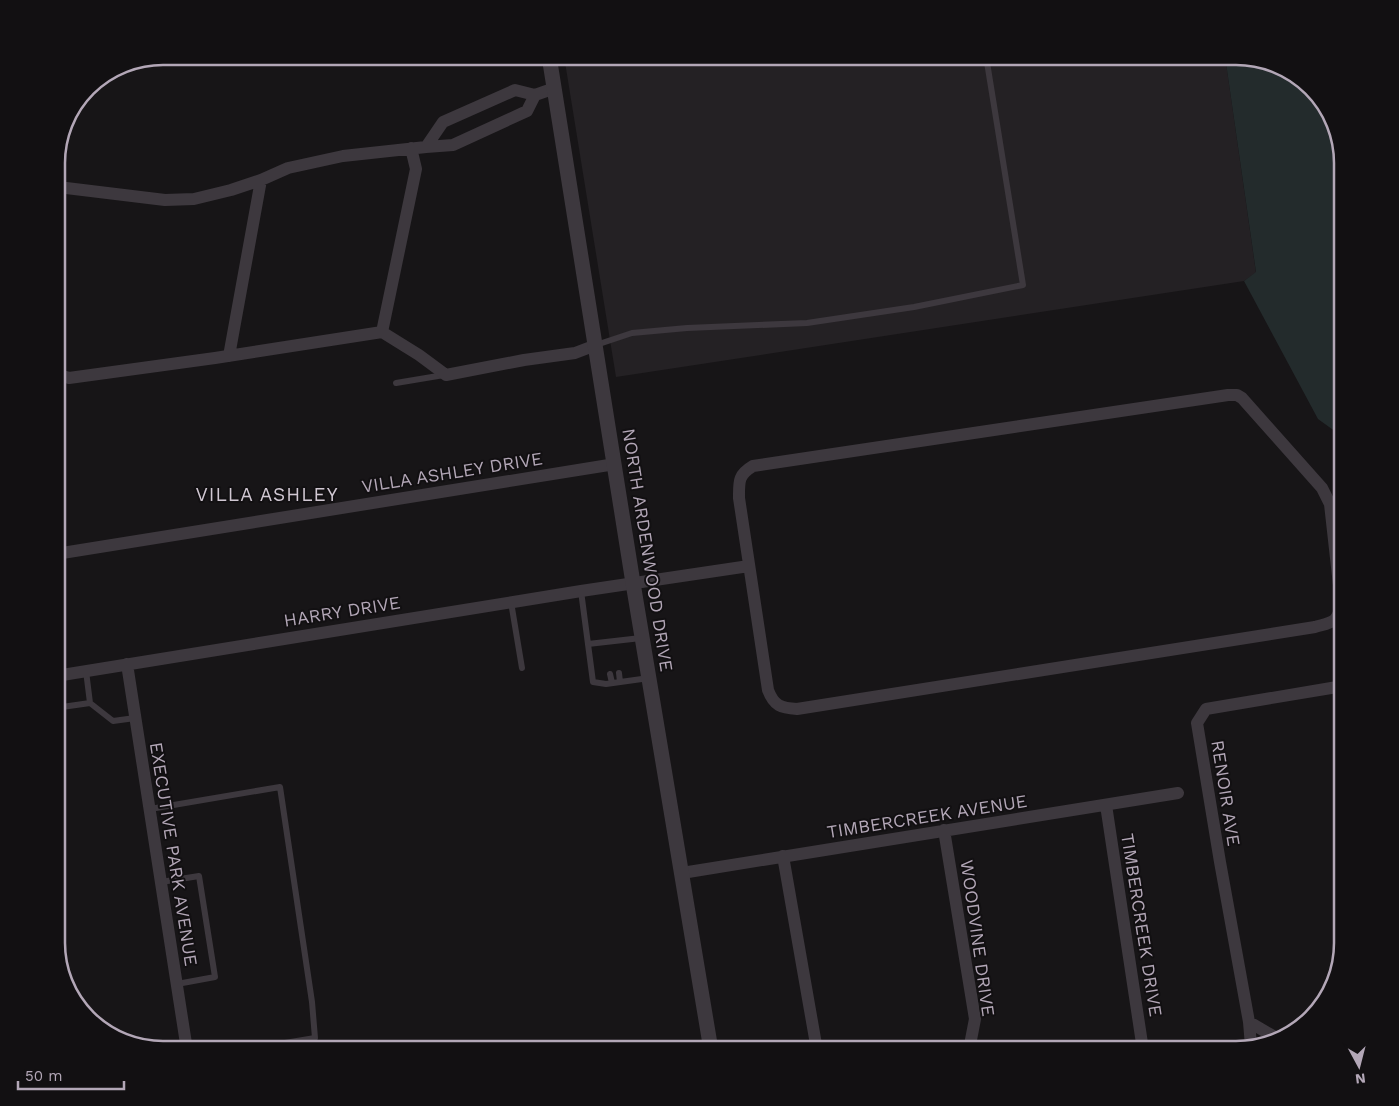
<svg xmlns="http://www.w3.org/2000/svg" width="1399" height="1106" font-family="'Work Sans',sans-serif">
<rect width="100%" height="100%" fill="#171517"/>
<path fill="#242124" d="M564,56H1225L1256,273L1244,281L616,377Z"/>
<path fill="#232b2c" d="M1225,56H1237L1277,64L1306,82L1332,116L1343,163V437L1318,419L1244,281L1256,272Z"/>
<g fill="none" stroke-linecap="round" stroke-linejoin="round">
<path stroke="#3d383e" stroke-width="6" d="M596,345L632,333L687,328L807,323L914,307L1023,285L986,56
M396,383L444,375
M581,591L593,682L606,684L649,678
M511,602L522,668
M588,644L641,638
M86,671L90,703
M619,673L620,682
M610,674L612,683
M57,676L62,707L90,703L113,721L135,718
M150,809L280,787L312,1002L315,1038L242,1050
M161,882L199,876L215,977L177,984"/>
<path stroke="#3d383e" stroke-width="12" d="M535,95L527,111L453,145L426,147L443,122L515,90L535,95L555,88
M56,188L58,187L165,200L194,199L231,190L261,180L288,168L343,156L426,147
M382,332L416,169L411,148
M229,356L261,180
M56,374L69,378L215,358L382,332L419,355L446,375L524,360L575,353L596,345
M1228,395H1237L1242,398L1322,488L1330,504L1341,603C1338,623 1333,622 1315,627L797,709C781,708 774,706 768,690L739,498C739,481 738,475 753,466Z
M56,554L615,464
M127,664L187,1050
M56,676L581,591L749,566
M1106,805L1143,1050
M944,830L975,1019L969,1050
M783,856L817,1050
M682,873L1178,793
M1249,1022L1280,1040
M1251,1046L1249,1022L1220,862L1197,723L1206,709L1343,686"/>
<path stroke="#3d383e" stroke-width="15" d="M549,56L633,583L711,1050"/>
</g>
<g text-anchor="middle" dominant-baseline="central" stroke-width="4" stroke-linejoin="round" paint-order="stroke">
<g font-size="18" fill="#b3a7b7" stroke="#121012">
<text transform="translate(452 472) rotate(-9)">VILLA ASHLEY DRIVE</text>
<text transform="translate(648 550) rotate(81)">NORTH ARDENWOOD DRIVE</text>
<text transform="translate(342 611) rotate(-9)">HARRY DRIVE</text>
<text transform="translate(1226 793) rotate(81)">RENOIR AVE</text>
<text transform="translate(927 816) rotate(-9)">TIMBERCREEK AVENUE</text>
<text transform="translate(174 854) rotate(81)">EXECUTIVE PARK AVENUE</text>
<text transform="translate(1142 925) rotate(81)">TIMBERCREEK DRIVE</text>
<text transform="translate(978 938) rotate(82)">WOODVINE DRIVE</text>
</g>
<g font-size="19" letter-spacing="1" fill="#d1c8d3" stroke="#121012">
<text x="267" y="494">VILLA ASHLEY</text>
</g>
</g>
<path d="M0 0H1399V1106H0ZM163 65H1236A98 98 0 0 1 1334 163V943A98 98 0 0 1 1236 1041H163A98 98 0 0 1 65 943V163A98 98 0 0 1 163 65Z" fill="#121012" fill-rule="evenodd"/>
<path fill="none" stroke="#b3a7b7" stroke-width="2.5" d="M163 65H1236A98 98 0 0 1 1334 163V943A98 98 0 0 1 1236 1041H163A98 98 0 0 1 65 943V163A98 98 0 0 1 163 65Z"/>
<g transform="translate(1359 1066) rotate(173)" stroke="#121012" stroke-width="4" paint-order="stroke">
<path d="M0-4L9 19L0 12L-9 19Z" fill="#b3a7b7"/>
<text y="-8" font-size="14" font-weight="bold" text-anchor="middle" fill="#b3a7b7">N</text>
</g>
<path d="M18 1081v8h106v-8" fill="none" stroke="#b3a7b7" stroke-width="2.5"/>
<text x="25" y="1081" font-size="15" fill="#b3a7b7" stroke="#121012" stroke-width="4" paint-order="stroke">50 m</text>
</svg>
